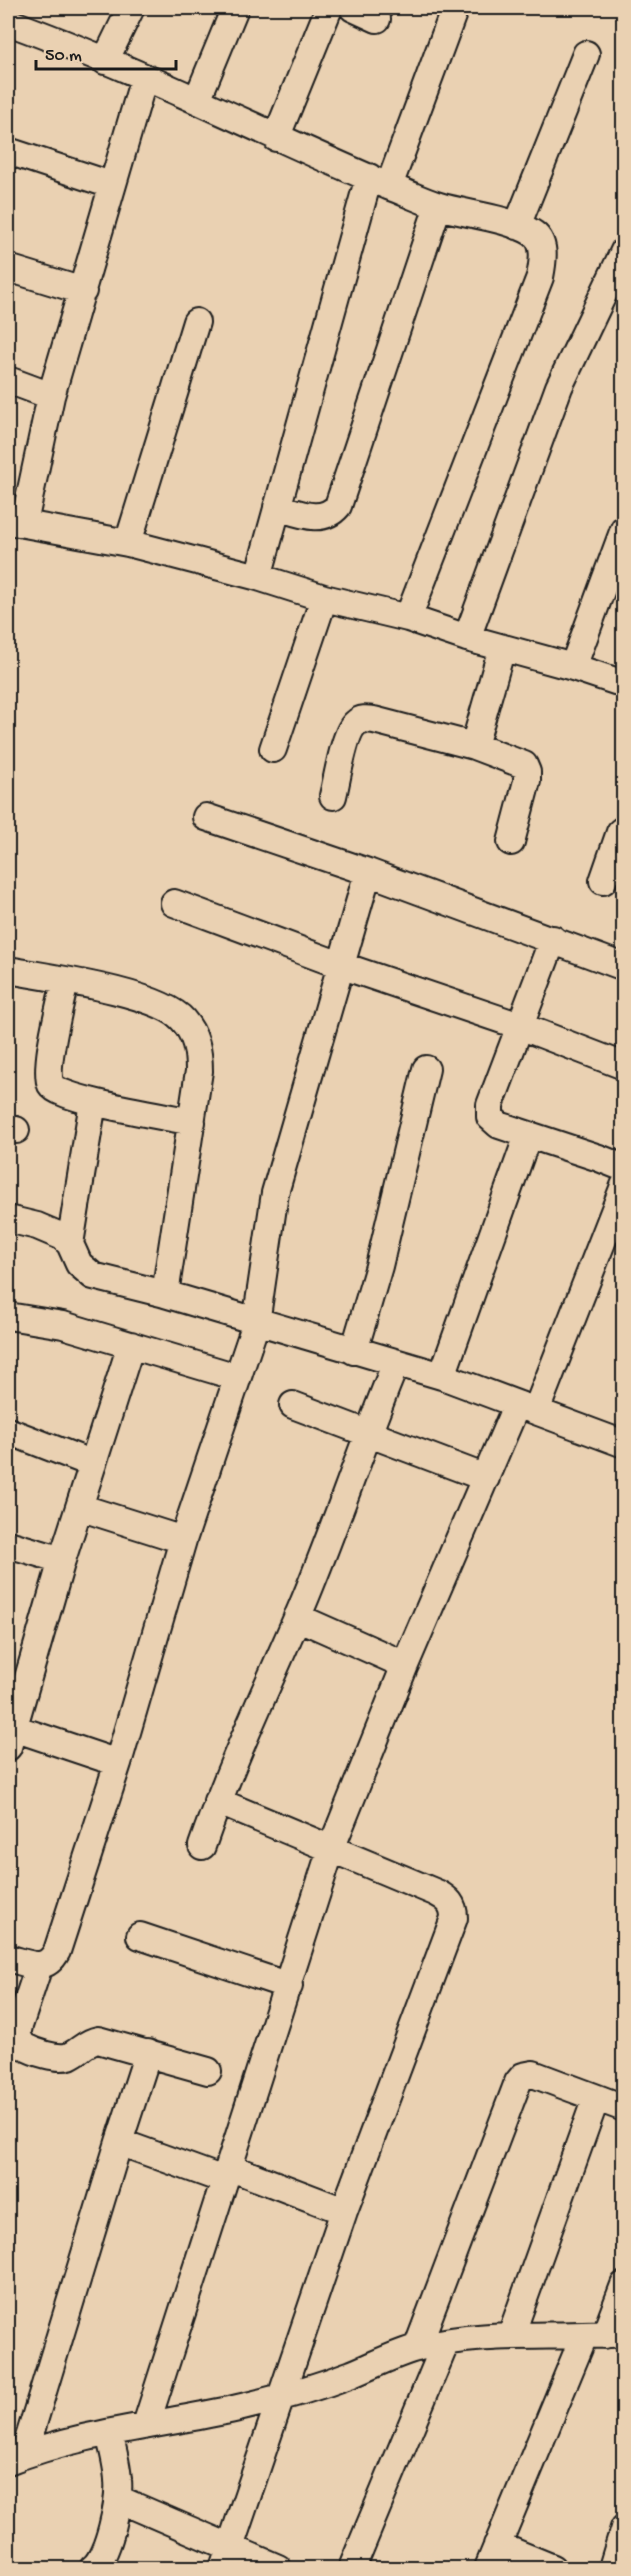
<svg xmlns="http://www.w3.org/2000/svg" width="631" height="2576" font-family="'Gochi Hand',sans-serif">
<rect width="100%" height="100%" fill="#ead1b2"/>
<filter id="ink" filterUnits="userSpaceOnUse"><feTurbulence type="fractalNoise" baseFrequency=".0167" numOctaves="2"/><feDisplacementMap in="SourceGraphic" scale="12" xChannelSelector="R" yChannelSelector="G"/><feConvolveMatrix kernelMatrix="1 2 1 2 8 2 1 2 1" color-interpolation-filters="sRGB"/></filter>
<g filter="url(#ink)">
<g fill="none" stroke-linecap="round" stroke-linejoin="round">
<defs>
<path id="minor" d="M353,8L377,19
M8,22C138,69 261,132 388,186C405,192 422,201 439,206C465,214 508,218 531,232C547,241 543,262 540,277L408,618
M105,61L131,8
M197,100L235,8
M276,138L329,8
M8,151L111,185
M389,186L455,8
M517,226L586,54
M8,268L83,291
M8,380L51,396
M277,507C298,513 322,525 338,506L438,206
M8,521L128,543L258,577L324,598L408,618L467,638L573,667L624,684
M24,523L51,396L144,78
M128,543L196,322
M258,577L369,177
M467,638L559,387L624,251
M573,667L624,529
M474,746L502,648
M273,749L324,598
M333,796C337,780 344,732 356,723C361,718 367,719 374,720L474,746L524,765L527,772V781L511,842
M206,817L368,872L624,967
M603,881L620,832L624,829
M174,903L340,965L520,1026L624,1066
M553,939L490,1105V1117L499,1125L599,1158L624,1168
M8,970C46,977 159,992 183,1020C196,1035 199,1051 199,1071L165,1294
M65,981C61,1002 43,1068 51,1085C59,1100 170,1117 192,1122
M8,1128L16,1130
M8,1219L37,1226L63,1237L70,1244L79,1264L93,1276L165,1294L442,1376L624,1444
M70,1244L93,1102
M8,1316L63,1325L237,1377
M354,1351L379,1266L426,1069
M442,1376L528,1135
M293,1405L486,1478
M536,1411L624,1186
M8,1431L93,1464
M79,1507L183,1540
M8,1544L62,1560
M297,1617L405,1665
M8,1726L118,1763
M8,1747L62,1560L131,1345
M217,1801L437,1893C448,1899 454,1904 454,1918L344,2211L223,2568
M202,1846C229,1768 264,1694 297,1618C333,1535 361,1447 396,1363
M140,1936L289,1986
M8,1958C28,1963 45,1974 57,1951L118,1763L183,1540L256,1323L275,1193L368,872
M39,1966L19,2026L17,2035L23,2046C34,2052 57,2060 69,2056C80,2051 86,2042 98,2040L208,2071
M119,2142L224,2180
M229,2167L344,2211
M511,2335L596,2098
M605,2335L624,2285
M417,2348L518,2082L523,2076L533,2074L624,2108
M146,2425L331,1849L405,1665L517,1404
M24,2454L119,2142L148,2053
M8,2461C80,2432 162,2425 238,2408C277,2399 315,2388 352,2374C374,2365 396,2353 420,2347C487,2330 555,2339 624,2333
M118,2499L278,2568
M497,2545L553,2568
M93,2568C109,2556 120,2500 118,2480C117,2464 113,2449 109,2434
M352,2568L446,2342
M488,2568L584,2336
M612,2568L624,2528"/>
</defs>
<use href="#minor" stroke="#1c1c1c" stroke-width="30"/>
<use href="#minor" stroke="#ead1b2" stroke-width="26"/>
</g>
</g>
<rect width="631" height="2576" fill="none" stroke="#ead1b2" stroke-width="30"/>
<rect x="15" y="15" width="601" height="2546" fill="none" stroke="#1c1c1c" stroke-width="2" filter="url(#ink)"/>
<path d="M36 60v9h140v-9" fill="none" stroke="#1c1c1c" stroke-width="3"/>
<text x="45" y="60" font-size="18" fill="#1c1c1c" stroke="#ead1b2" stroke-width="4.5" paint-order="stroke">50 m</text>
</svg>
